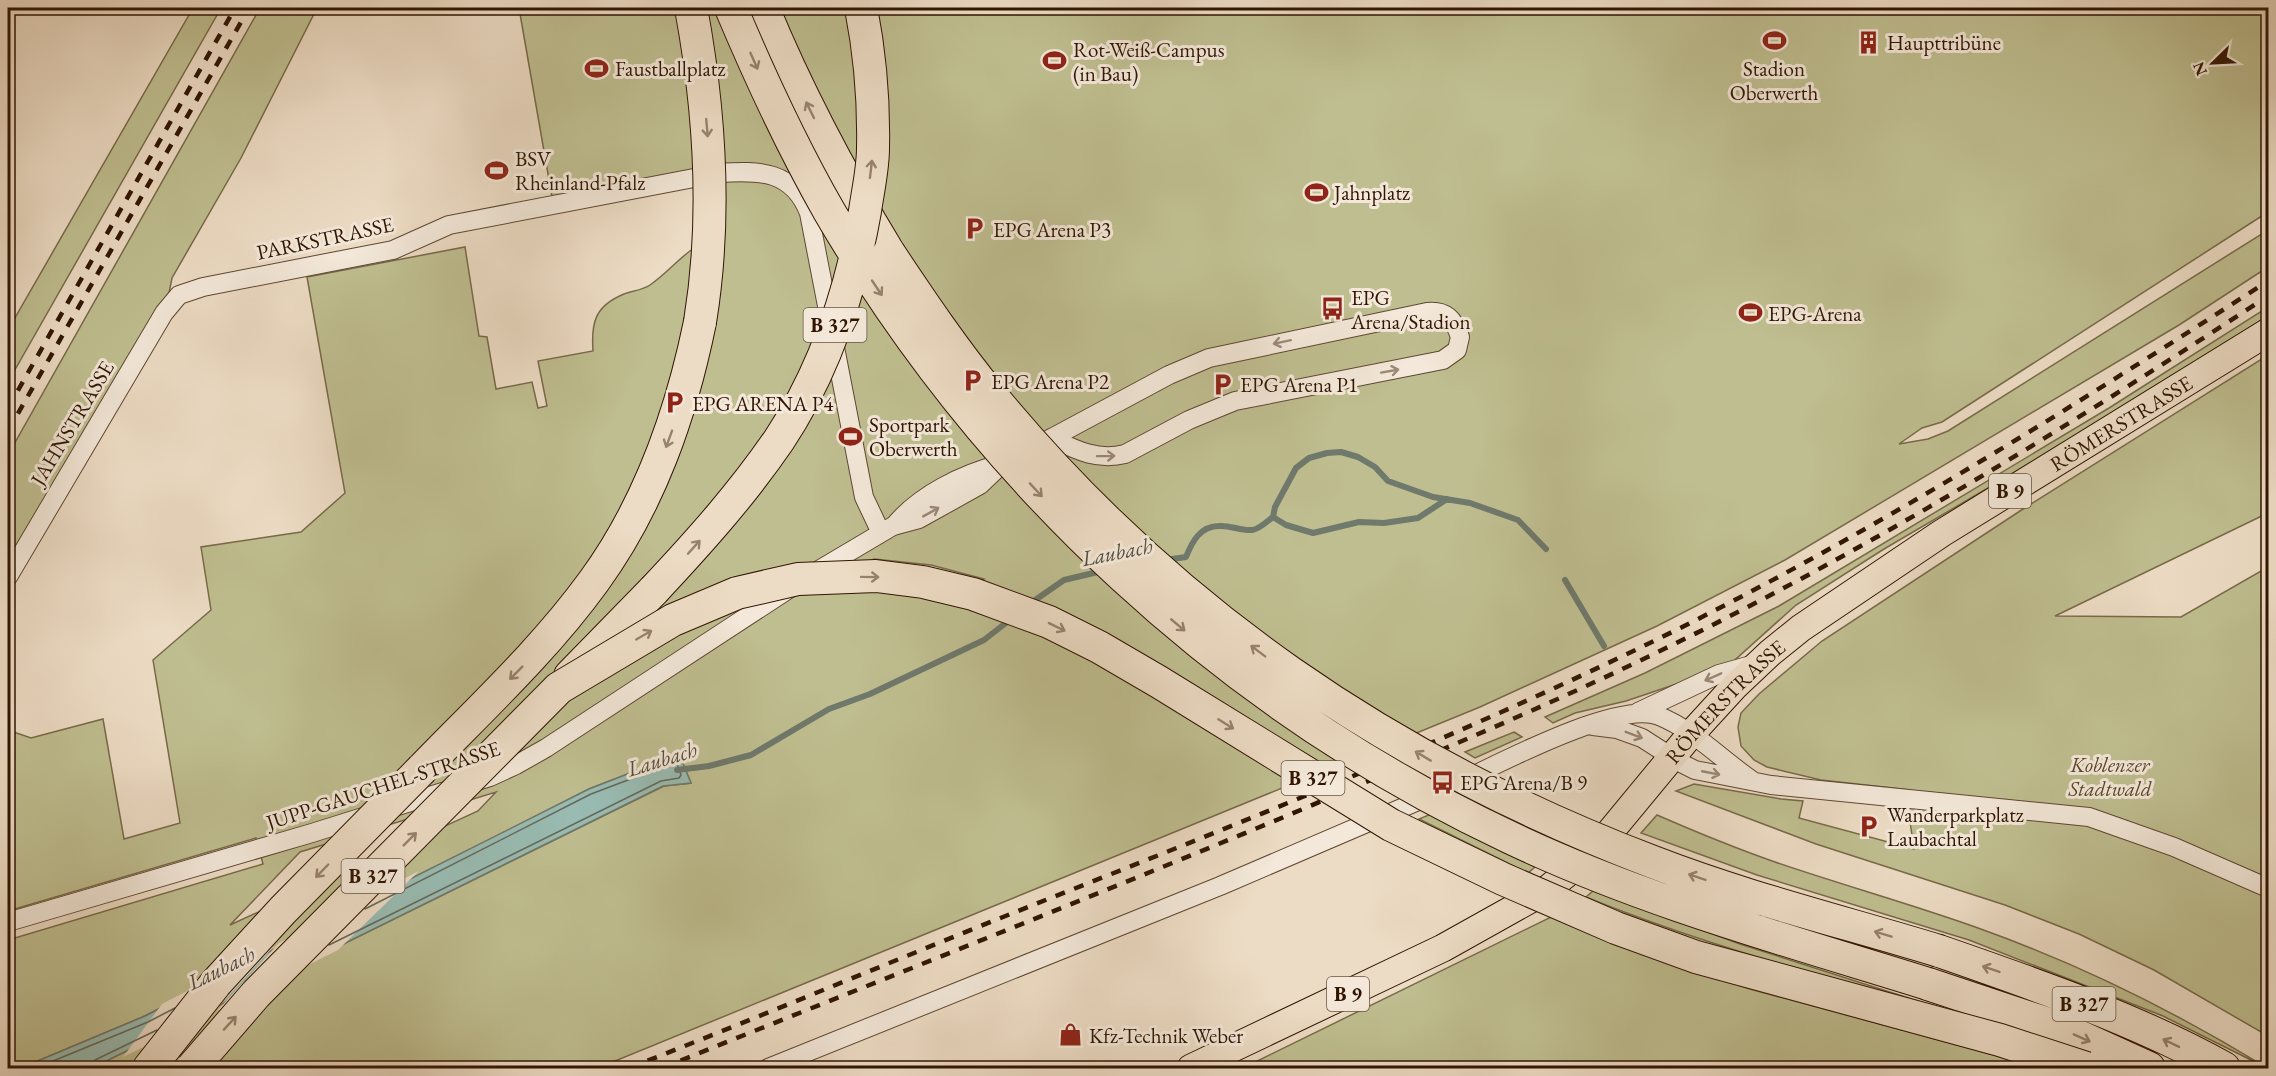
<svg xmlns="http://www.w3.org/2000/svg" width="2276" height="1076" font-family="'EB Garamond',serif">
<rect width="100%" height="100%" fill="#eddcc5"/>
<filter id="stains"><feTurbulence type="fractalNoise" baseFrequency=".00333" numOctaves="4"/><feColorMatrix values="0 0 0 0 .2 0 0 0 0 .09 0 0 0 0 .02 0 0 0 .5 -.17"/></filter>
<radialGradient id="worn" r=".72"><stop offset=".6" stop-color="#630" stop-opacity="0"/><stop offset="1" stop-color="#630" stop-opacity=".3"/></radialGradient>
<path fill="#bfbe90" stroke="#786a49" stroke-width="1.5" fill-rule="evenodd" d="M193,8H221L8,382V330Z
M260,8H317L241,158L172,278L169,293L8,559V455Z
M519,8H2268V212L1942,422L1922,428L1899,444L1928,439L1948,431L2268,230V267L2179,325L1785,560L1657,626L1480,707L598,1068H420C399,1065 374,1063 353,1068H92L664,786L691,783L679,754L589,789L145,1016L21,1068H8V940L263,864L256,838L8,911V730L31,738L103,719L124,839L180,823L153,660L211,610L201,547L301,532L345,493L307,277L465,247L479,336L487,337L496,389L532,382L538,408L547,406L538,361L593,351C591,322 595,306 624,294C632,291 643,290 650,285C666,274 678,259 694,248L696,170L552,197ZM874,559L931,565L984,579L943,599L877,589L820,590ZM496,792L478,811L230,925L300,852Z
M2268,307V316L2051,451L1884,549L1796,605L1727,667L1626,701L1575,713L1553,723L1545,717L1645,673L1779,606L2109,408Z
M2268,355V513L2055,616L2181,617L2268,567V1036L2154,970L2079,934L2005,905L1816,844L1676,791L1694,784L1781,799L1803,801L1799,818L1914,849L1908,808L1910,790L1821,780L1767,767L1754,760L1741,746L1738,727L1741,713L1759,694L1822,641L2023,509Z
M1514,732L1522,737L1475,758L1465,752Z
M1431,814L1535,867L1528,873L1419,819Z
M1657,815C1696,832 1735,848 1775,862C1842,885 1911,904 1978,928C2079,964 2176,1012 2267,1068L2163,1016L1969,940L1757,875L1641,833Z
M1594,890L1740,944L1924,1003C1809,973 1696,942 1586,897Z
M1551,917L1674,965L1750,989L2042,1068H1243Z"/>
<path fill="#99bcb3" stroke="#6f796c" stroke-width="1.5" d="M679,754L691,783L663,786L92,1068H21L145,1016L406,881L589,789Z"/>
<path fill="#eddcc5" d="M419,871L338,950L217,1011L279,943Z
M274,946L212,1014L123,1057L162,1004Z"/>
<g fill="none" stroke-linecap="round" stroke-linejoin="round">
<path stroke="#64685a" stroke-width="1.5" d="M329,945L661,781L679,778L681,775L677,764L673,763L591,794L365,909
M36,1068L148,1022L175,1008
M91,1068L95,1060L157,1030"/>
<path stroke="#6f796c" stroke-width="6" d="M1273,517L1286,525L1313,533L1359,522L1384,523L1418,518L1447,499
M1165,560L1186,557C1192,542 1200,526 1219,526C1230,525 1241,531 1252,530C1260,529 1267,521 1273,517L1275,507L1296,468L1309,458L1327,453L1341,452L1358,457L1375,467L1388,481L1433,497L1470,503L1518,520L1546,549
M1565,580L1604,646
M1028,605L1064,580L1102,571
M677,770L709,766L751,755L829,709L870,694L984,640L1011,619"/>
<defs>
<path id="street" d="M1031,449L1169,375L1209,358L1427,312C1446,310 1454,319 1460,337L1457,350L1443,360L1235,401L1189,420L1125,454C1097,461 1076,450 1051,438
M894,526C919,495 962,474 1001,464
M812,574L893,526L919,519L980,485L1003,463
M8,577L164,313L179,295L203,287L393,250L449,225L720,173C760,170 793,171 809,213L864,497L881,533
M1638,712L1719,674L1758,663
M1593,726L1617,729L1642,738L1681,763L1695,770L1771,785L2089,817L2174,847L2268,888
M1462,781C1502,762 1619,700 1659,716C1694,730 1722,760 1753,781
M8,922L312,833L490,777L516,765L546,748L789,589
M768,1068L1220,886L1432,795"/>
<g id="primary">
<path id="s1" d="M1191,1068L1443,948L1545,891L1575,867L1610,832L1691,734L1735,686L1770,653L1801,628L1942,533L2268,332"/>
</g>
<path id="highway" d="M763,8C798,93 841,174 889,253
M570,676L654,590
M422,769C481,708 544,650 594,581C650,504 681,415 700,322
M1939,951C2034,984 2136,1019 2224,1068
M1928,984L2063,1029L2149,1068
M149,1068L216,983"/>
</defs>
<use href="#street" stroke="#5f4733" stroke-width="20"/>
<use href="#primary" stroke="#301502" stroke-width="29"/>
<use href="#highway" stroke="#301502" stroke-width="34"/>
<use href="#street" stroke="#f3e8d9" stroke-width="18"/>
<use href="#primary" stroke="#eddcc5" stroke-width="27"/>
<use href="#highway" stroke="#eddcc5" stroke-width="32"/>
<path stroke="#301502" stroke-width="4.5" stroke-dasharray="10 10" stroke-linecap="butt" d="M8,408L235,8
M8,431L249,8
M629,1068C762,1016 895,960 1028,907C1240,823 1456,738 1660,638C1871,534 2071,408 2268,281
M662,1068C876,982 1090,898 1303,809C1424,757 1546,707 1664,649C1874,547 2074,423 2268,296"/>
<defs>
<path id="highway-bridge" d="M691,8C710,111 717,218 700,322
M731,8C760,77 792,146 829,211C987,482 1226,704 1509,837C1643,901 1787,940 1928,984
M889,253C921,301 954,350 991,395C1171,613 1390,762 1653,862C1746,898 1844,922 1939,951
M654,590C699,542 742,494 779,440C824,372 851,291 865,211C868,190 873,169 873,148C874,101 870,54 861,8
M216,983L283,910L422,769
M192,1068L256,994L559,688L673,620L737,593L798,579L876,576L923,582L973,594L1049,622L1099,647L1159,682L1391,825L1503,879L1616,928L1696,957L2000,1040L2086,1068"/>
</defs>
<use href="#highway-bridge" stroke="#301502" stroke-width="34" stroke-linecap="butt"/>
<use href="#highway-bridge" stroke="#eddcc5" stroke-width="32"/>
</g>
<defs><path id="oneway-shaft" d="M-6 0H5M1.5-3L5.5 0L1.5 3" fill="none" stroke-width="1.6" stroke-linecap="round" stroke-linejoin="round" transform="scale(1.5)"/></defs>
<g stroke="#98826d">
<use href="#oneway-shaft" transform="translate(754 61) rotate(66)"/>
<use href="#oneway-shaft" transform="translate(810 110) rotate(-116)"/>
<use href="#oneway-shaft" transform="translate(707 128) rotate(85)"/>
<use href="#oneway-shaft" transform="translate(871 169) rotate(-83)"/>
<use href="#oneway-shaft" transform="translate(877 288) rotate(56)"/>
<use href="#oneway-shaft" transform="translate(669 439) rotate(110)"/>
<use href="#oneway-shaft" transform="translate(1036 490) rotate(47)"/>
<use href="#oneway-shaft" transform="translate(694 547) rotate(-48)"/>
<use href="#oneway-shaft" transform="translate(870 577) rotate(1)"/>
<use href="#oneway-shaft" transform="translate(1178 625) rotate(40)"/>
<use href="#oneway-shaft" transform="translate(1057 627) rotate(26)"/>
<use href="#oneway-shaft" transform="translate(644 635) rotate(-30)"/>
<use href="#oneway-shaft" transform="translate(1258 651) rotate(-143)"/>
<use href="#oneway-shaft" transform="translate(516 673) rotate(135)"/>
<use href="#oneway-shaft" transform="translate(1226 724) rotate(32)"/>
<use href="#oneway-shaft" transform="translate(1423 756) rotate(-149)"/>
<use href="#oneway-shaft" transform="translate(410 839) rotate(-45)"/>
<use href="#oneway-shaft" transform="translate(322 871) rotate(134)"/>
<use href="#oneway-shaft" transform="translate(1697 877) rotate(-161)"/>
<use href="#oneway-shaft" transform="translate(1883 934) rotate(-163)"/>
<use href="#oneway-shaft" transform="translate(1991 969) rotate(-161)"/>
<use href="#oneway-shaft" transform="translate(230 1023) rotate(-47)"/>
<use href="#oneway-shaft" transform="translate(2082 1038) rotate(24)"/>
<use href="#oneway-shaft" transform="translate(2171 1043) rotate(-154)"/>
</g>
<g stroke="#9b8978">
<use href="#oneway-shaft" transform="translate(1282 342) rotate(168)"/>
<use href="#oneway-shaft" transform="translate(1390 371) rotate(-10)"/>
<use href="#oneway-shaft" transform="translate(1106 456) rotate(-1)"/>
<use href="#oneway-shaft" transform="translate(931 512) rotate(-29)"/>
<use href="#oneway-shaft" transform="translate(1713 677) rotate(156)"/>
<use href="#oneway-shaft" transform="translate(1634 735) rotate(21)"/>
<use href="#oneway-shaft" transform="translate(1711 773) rotate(11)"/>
</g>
<defs>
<symbol id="stadium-bare" viewBox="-9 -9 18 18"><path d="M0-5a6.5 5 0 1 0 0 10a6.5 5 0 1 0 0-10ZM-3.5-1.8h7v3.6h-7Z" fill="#8f2418" stroke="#f3e8d9" stroke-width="2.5" paint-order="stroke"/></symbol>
<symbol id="building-bare" viewBox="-9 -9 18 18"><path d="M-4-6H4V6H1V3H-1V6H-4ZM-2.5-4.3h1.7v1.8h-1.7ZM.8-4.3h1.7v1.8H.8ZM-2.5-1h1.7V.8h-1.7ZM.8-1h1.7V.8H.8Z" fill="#8f2418" stroke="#f3e8d9" stroke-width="2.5" paint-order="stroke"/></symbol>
<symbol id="parking-bare" viewBox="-9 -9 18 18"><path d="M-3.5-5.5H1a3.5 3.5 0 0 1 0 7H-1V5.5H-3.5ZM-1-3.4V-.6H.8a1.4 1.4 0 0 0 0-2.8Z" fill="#8f2418" stroke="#f3e8d9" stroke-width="2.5" paint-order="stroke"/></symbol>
<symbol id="bus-bare" viewBox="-9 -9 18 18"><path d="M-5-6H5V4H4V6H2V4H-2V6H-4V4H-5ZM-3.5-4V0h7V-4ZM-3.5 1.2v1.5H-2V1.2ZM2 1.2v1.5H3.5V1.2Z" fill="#8f2418" stroke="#f3e8d9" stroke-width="2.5" paint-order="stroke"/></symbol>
<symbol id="shop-bare" viewBox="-9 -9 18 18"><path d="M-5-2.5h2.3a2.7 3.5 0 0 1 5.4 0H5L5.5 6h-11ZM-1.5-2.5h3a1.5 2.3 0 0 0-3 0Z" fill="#8f2418" stroke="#f3e8d9" stroke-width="2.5" paint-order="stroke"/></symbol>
</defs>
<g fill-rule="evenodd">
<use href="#stadium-bare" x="1758" y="24" width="33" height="33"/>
<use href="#building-bare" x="1852" y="26" width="33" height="33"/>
<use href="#stadium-bare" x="1038" y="44" width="33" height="33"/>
<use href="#stadium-bare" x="580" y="52" width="33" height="33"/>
<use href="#stadium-bare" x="480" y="154" width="33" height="33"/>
<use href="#stadium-bare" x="1300" y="176" width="33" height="33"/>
<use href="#parking-bare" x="958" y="212" width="33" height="33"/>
<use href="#bus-bare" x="1316" y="292" width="33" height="33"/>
<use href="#stadium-bare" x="1734" y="296" width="33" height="33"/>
<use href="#parking-bare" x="956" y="364" width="33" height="33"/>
<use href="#parking-bare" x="1206" y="368" width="33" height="33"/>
<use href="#parking-bare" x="658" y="386" width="33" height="33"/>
<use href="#stadium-bare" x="834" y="420" width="33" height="33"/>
<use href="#bus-bare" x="1426" y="766" width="33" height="33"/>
<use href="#parking-bare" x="1852" y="810" width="33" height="33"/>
<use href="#shop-bare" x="1054" y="1018" width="33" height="33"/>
</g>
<g text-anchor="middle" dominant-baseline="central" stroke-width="6" stroke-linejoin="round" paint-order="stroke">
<g fill="#f3e8d9" stroke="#6a5442" stroke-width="1.5">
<rect x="803.5" y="308" width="63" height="34" rx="4.5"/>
<rect x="1989" y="474" width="42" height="34" rx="4.5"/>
<rect x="1281.5" y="761" width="63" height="34" rx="4.5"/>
<rect x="341.5" y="859" width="63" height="34" rx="4.5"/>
<rect x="1327" y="977" width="42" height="34" rx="4.5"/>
<rect x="2052.5" y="987" width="63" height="34" rx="4.5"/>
</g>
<g font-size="20" font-weight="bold" fill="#301502">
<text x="835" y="325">B 327</text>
<text x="2010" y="491">B 9</text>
<text x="1313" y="778">B 327</text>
<text x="373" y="876">B 327</text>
<text x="1348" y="994">B 9</text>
<text x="2084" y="1004">B 327</text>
</g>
<g font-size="21" fill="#301502" stroke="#f3e8d9" text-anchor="start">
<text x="1887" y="42">Haupttribüne</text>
<text x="1073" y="49">Rot-Weiß-Campus<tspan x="1073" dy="24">(in Bau)</tspan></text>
<text x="615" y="68">Faustballplatz</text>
<text x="1774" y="68" text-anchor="middle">Stadion<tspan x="1774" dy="24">Oberwerth</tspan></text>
<text x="515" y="158">BSV<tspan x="515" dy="24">Rheinland-Pfalz</tspan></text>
<text x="1334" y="192">Jahnplatz</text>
<text x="993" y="229">EPG Arena P3</text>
<text x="1351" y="297">EPG<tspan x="1351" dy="24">Arena/Stadion</tspan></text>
<text x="1768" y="313">EPG-Arena</text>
<text x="991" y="381">EPG Arena P2</text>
<text x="1240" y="384">EPG Arena P1</text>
<text x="692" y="403">EPG ARENA P4</text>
<text x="869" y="424">Sportpark<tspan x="869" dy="24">Oberwerth</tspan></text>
<text x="1460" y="782">EPG Arena/B 9</text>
<text x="1887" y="814">Wanderparkplatz<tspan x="1887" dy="24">Laubachtal</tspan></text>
<text x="1089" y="1035">Kfz-Technik Weber</text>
</g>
<g font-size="21" fill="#301502" stroke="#f3e8d9">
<text transform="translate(325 238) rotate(-12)">PARKSTRASSE</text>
<text transform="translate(72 423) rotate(-59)">JAHNSTRASSE</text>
<text stroke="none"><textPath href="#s1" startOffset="1144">RÖMERSTRASSE</textPath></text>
<text stroke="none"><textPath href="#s1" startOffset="658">RÖMERSTRASSE</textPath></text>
<text transform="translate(383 785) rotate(-18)">JUPP-GAUCHEL-STRASSE</text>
</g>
<g font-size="21" font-style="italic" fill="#5b482d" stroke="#f3e8d9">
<text x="2110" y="764">Koblenzer<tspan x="2110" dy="24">Stadtwald</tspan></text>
</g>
<g font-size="22" font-style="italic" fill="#554f40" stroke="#f3e8d9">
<text transform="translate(1117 552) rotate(-11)">Laubach</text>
<text transform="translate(662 759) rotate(-17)">Laubach</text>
<text transform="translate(221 968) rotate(-26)">Laubach</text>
</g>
</g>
<rect width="2276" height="1076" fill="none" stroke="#eddcc5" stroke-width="30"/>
<rect x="9" y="9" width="2258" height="1058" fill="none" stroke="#301502" stroke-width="3"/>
<rect x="15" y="15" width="2246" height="1046" fill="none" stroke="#301502" stroke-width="1.5"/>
<g transform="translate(2213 63) rotate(246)" stroke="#f3e8d9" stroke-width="4.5" paint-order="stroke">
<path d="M0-4.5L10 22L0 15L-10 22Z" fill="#301502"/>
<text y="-9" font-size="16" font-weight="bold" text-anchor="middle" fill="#301502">N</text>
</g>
<rect width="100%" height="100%" filter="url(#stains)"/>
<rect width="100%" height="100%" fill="url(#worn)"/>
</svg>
